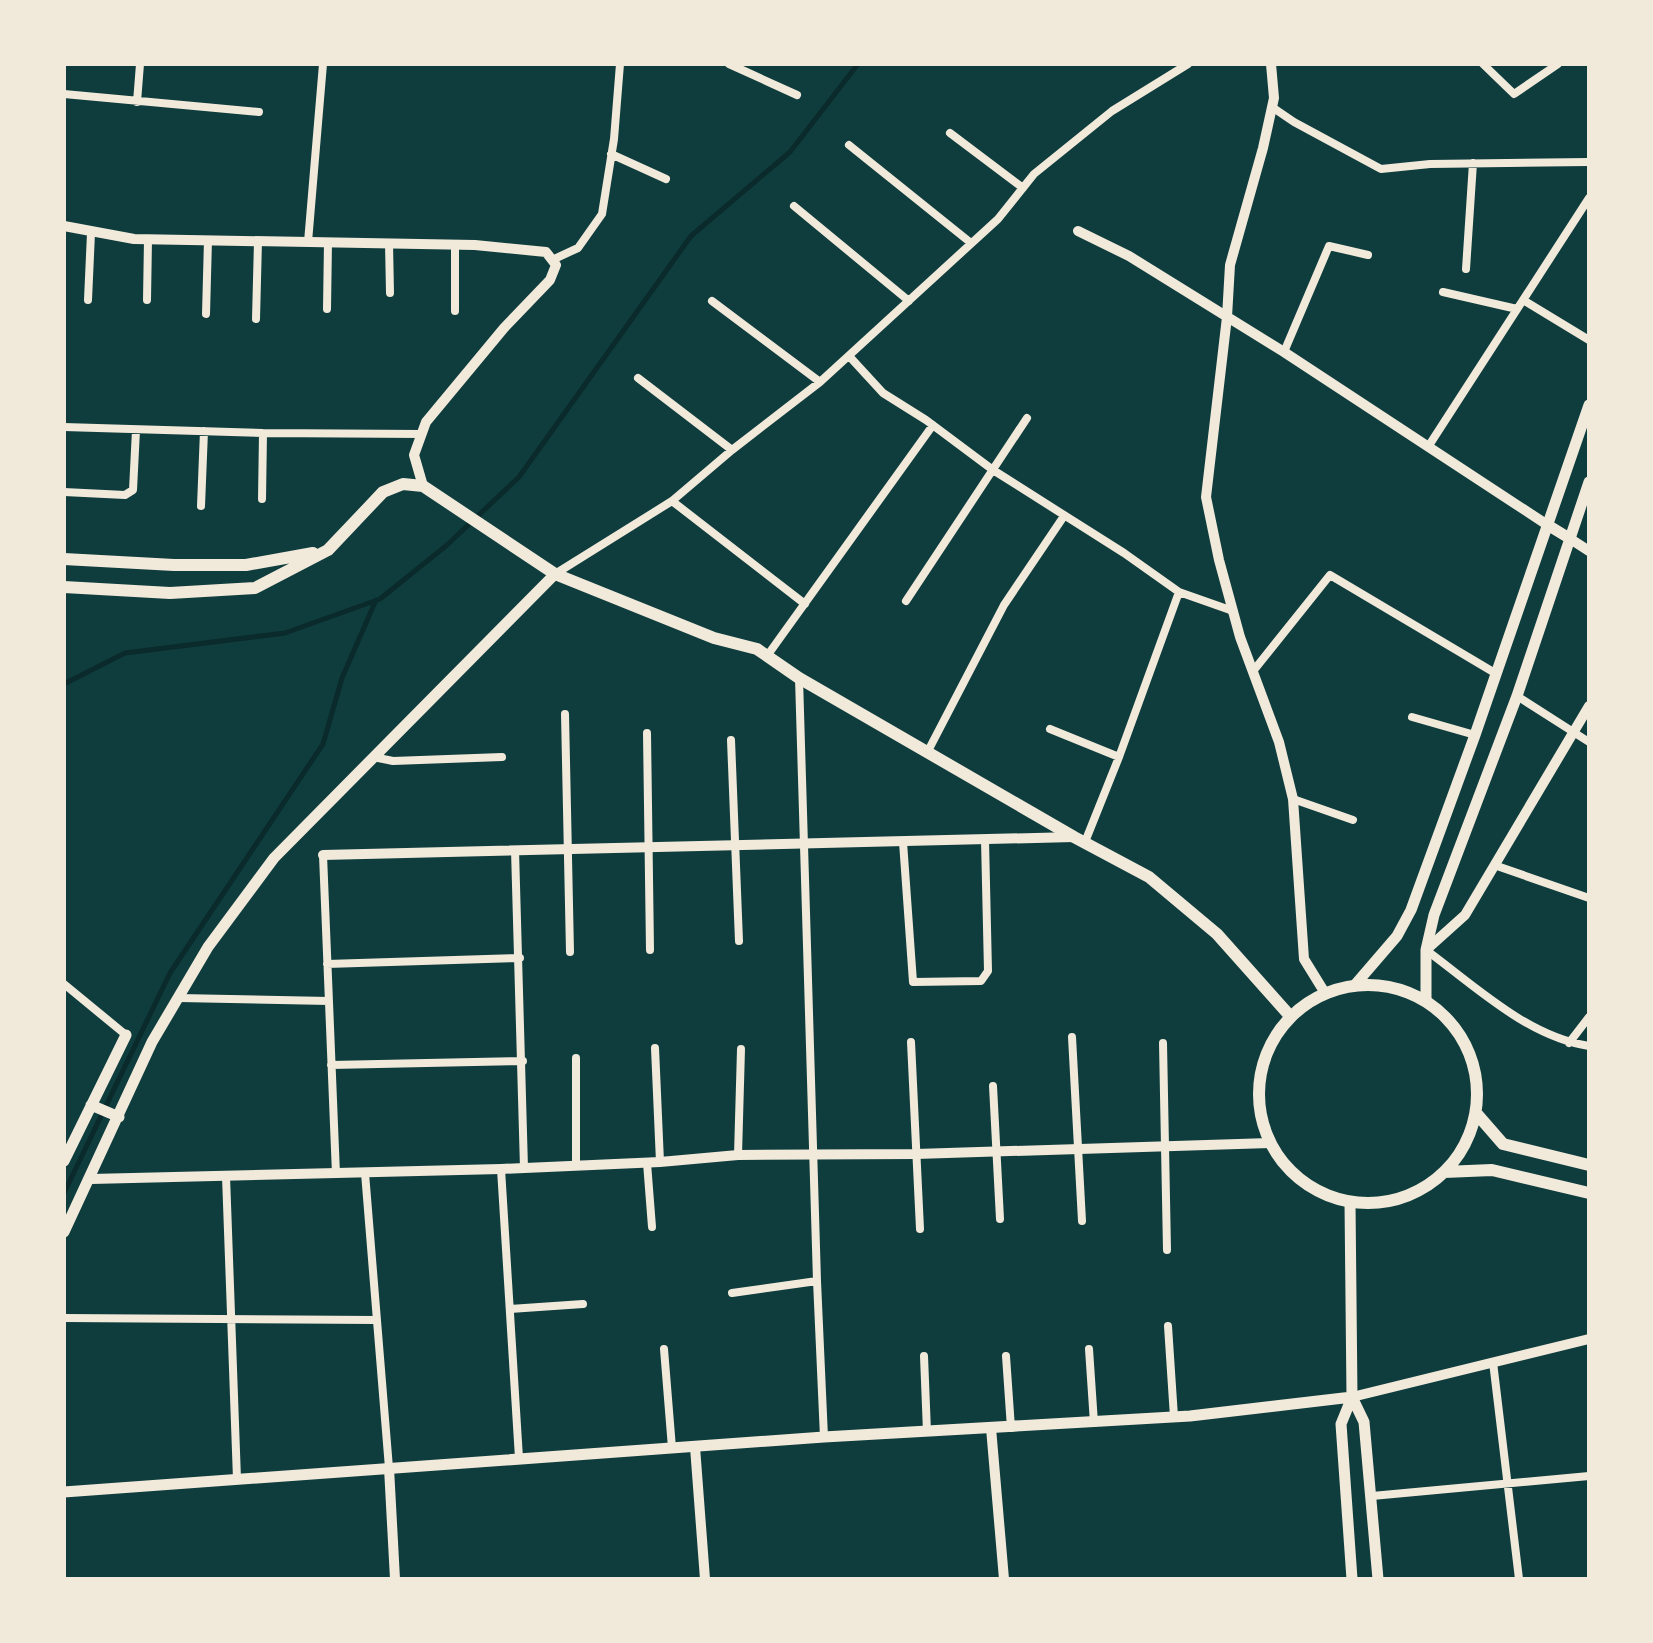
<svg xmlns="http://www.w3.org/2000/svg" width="1653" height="1643" font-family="Arial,sans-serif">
<rect width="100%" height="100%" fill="#0f3d3e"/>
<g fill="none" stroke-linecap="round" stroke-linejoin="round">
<path stroke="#0a2a2b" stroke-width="5" d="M64,684L125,653L285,633L380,599L447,545L519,477L691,236L790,152L858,64
M64,1193L170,973L323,744L342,678L376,600"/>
<path stroke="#f1e9da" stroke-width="8" d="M729,64L797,95
M1483,64L1514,94L1558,64
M64,94L259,112
M137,102L140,64
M1272,107L1294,122L1381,169L1430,164L1589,162
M950,133L1023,188
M849,145L971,243
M611,154L666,179
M794,206L909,301
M308,242L323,64
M389,243L390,293
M455,245V311
M552,260L578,248L602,214L614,139L620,64
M1466,269L1473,163
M1443,292L1517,309
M88,300L91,233
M147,300L148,239
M1523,300L1589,340
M712,301L820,382
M327,309L328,242
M206,314L208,240
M256,319L258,241
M1284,352L1329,246L1368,255
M849,356L883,393L926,420L993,470L1124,553L1179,592L1233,611
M638,378L732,450
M64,427L263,433L422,434
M1428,447L1589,198
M64,492L125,495L133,490L136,430
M262,499L263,433
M672,501L805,604
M201,506L204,431
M555,574L672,501L732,450L820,382L998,219L1034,174L1112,111L1188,64
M906,601L1027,418
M767,656L933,425
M1254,670L1330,575L1495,673
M799,678L817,1281L824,1437
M1517,696L1589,742
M565,714L570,952
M1412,717L1475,735
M1050,729L1119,757
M647,733L650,950
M731,740L739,941
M928,751L1004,605L1064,516
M373,757L393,761L502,757
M1293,799L1353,820
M903,842L913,982L981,981L988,971L985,840
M1085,842L1119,757L1179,592
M515,850L524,1168
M323,855L336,1174
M1497,866L1589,898
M1426,950C1475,986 1528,1037 1589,1046
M327,964L520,958
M64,984L126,1035
M179,998L329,1001
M1072,1037L1082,1221
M911,1042L920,1229
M1163,1043L1167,1250
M1569,1043L1589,1017
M655,1048L660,1162
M576,1058V1166
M331,1065L523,1061
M993,1086L1000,1219
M738,1155L741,1049
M647,1163L652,1227
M501,1169L519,1458
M365,1173L389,1468
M226,1176L237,1479
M732,1293L817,1281
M510,1309L583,1304
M64,1318L376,1320
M1168,1326L1174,1417
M664,1349L672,1448
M1089,1349L1094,1423
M924,1356L927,1432
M1006,1356L1011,1428
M1493,1362L1519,1579
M1372,1496L1589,1476"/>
<path stroke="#f1e9da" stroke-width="10" d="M1271,64L1274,98L1263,148L1230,265L1227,317L1206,497L1219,560L1240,637L1279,742L1293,799L1304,959L1325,993
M64,226L134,239L475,245L546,252L556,265L550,280L504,328L426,422L414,455L423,486
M1078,231L1129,256L1284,352L1546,524
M1569,538L1589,551
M323,855L1074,837
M1426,950L1465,915L1589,706
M91,1179L501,1169L660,1162L738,1155L916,1154L1270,1143
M1352,1397L1589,1339
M991,1428L1004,1579
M695,1447L705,1579
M389,1468L395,1579"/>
<path stroke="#f1e9da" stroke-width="11" d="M1546,524L1569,538
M1354,986L1397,936L1411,910L1475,735L1589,405
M1426,1001V950L1434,915L1517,696L1589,482
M91,1105L119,1117
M64,1161L126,1035
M1350,1202L1352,1397L1341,1424L1352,1579
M64,1232L152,1042L208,947L274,858L555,574
M1352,1397L1364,1422L1378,1579
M64,1492L824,1437L1190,1416L1352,1397"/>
<path stroke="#f1e9da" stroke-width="12" d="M64,559L174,565H246L313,553
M64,587L170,593L255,588L328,550L383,492L403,484L423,486L555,574L714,638L757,649L799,678L1074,837L1149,877L1217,934L1290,1016
M1259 1094a109 109 0 1 1 218 0a109 109 0 1 1-218 0Z
M1476,1113L1503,1144L1589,1165
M1444,1172L1492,1170L1589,1193"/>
</g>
<rect width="1653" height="1643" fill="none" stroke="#f1e9da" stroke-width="132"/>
</svg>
